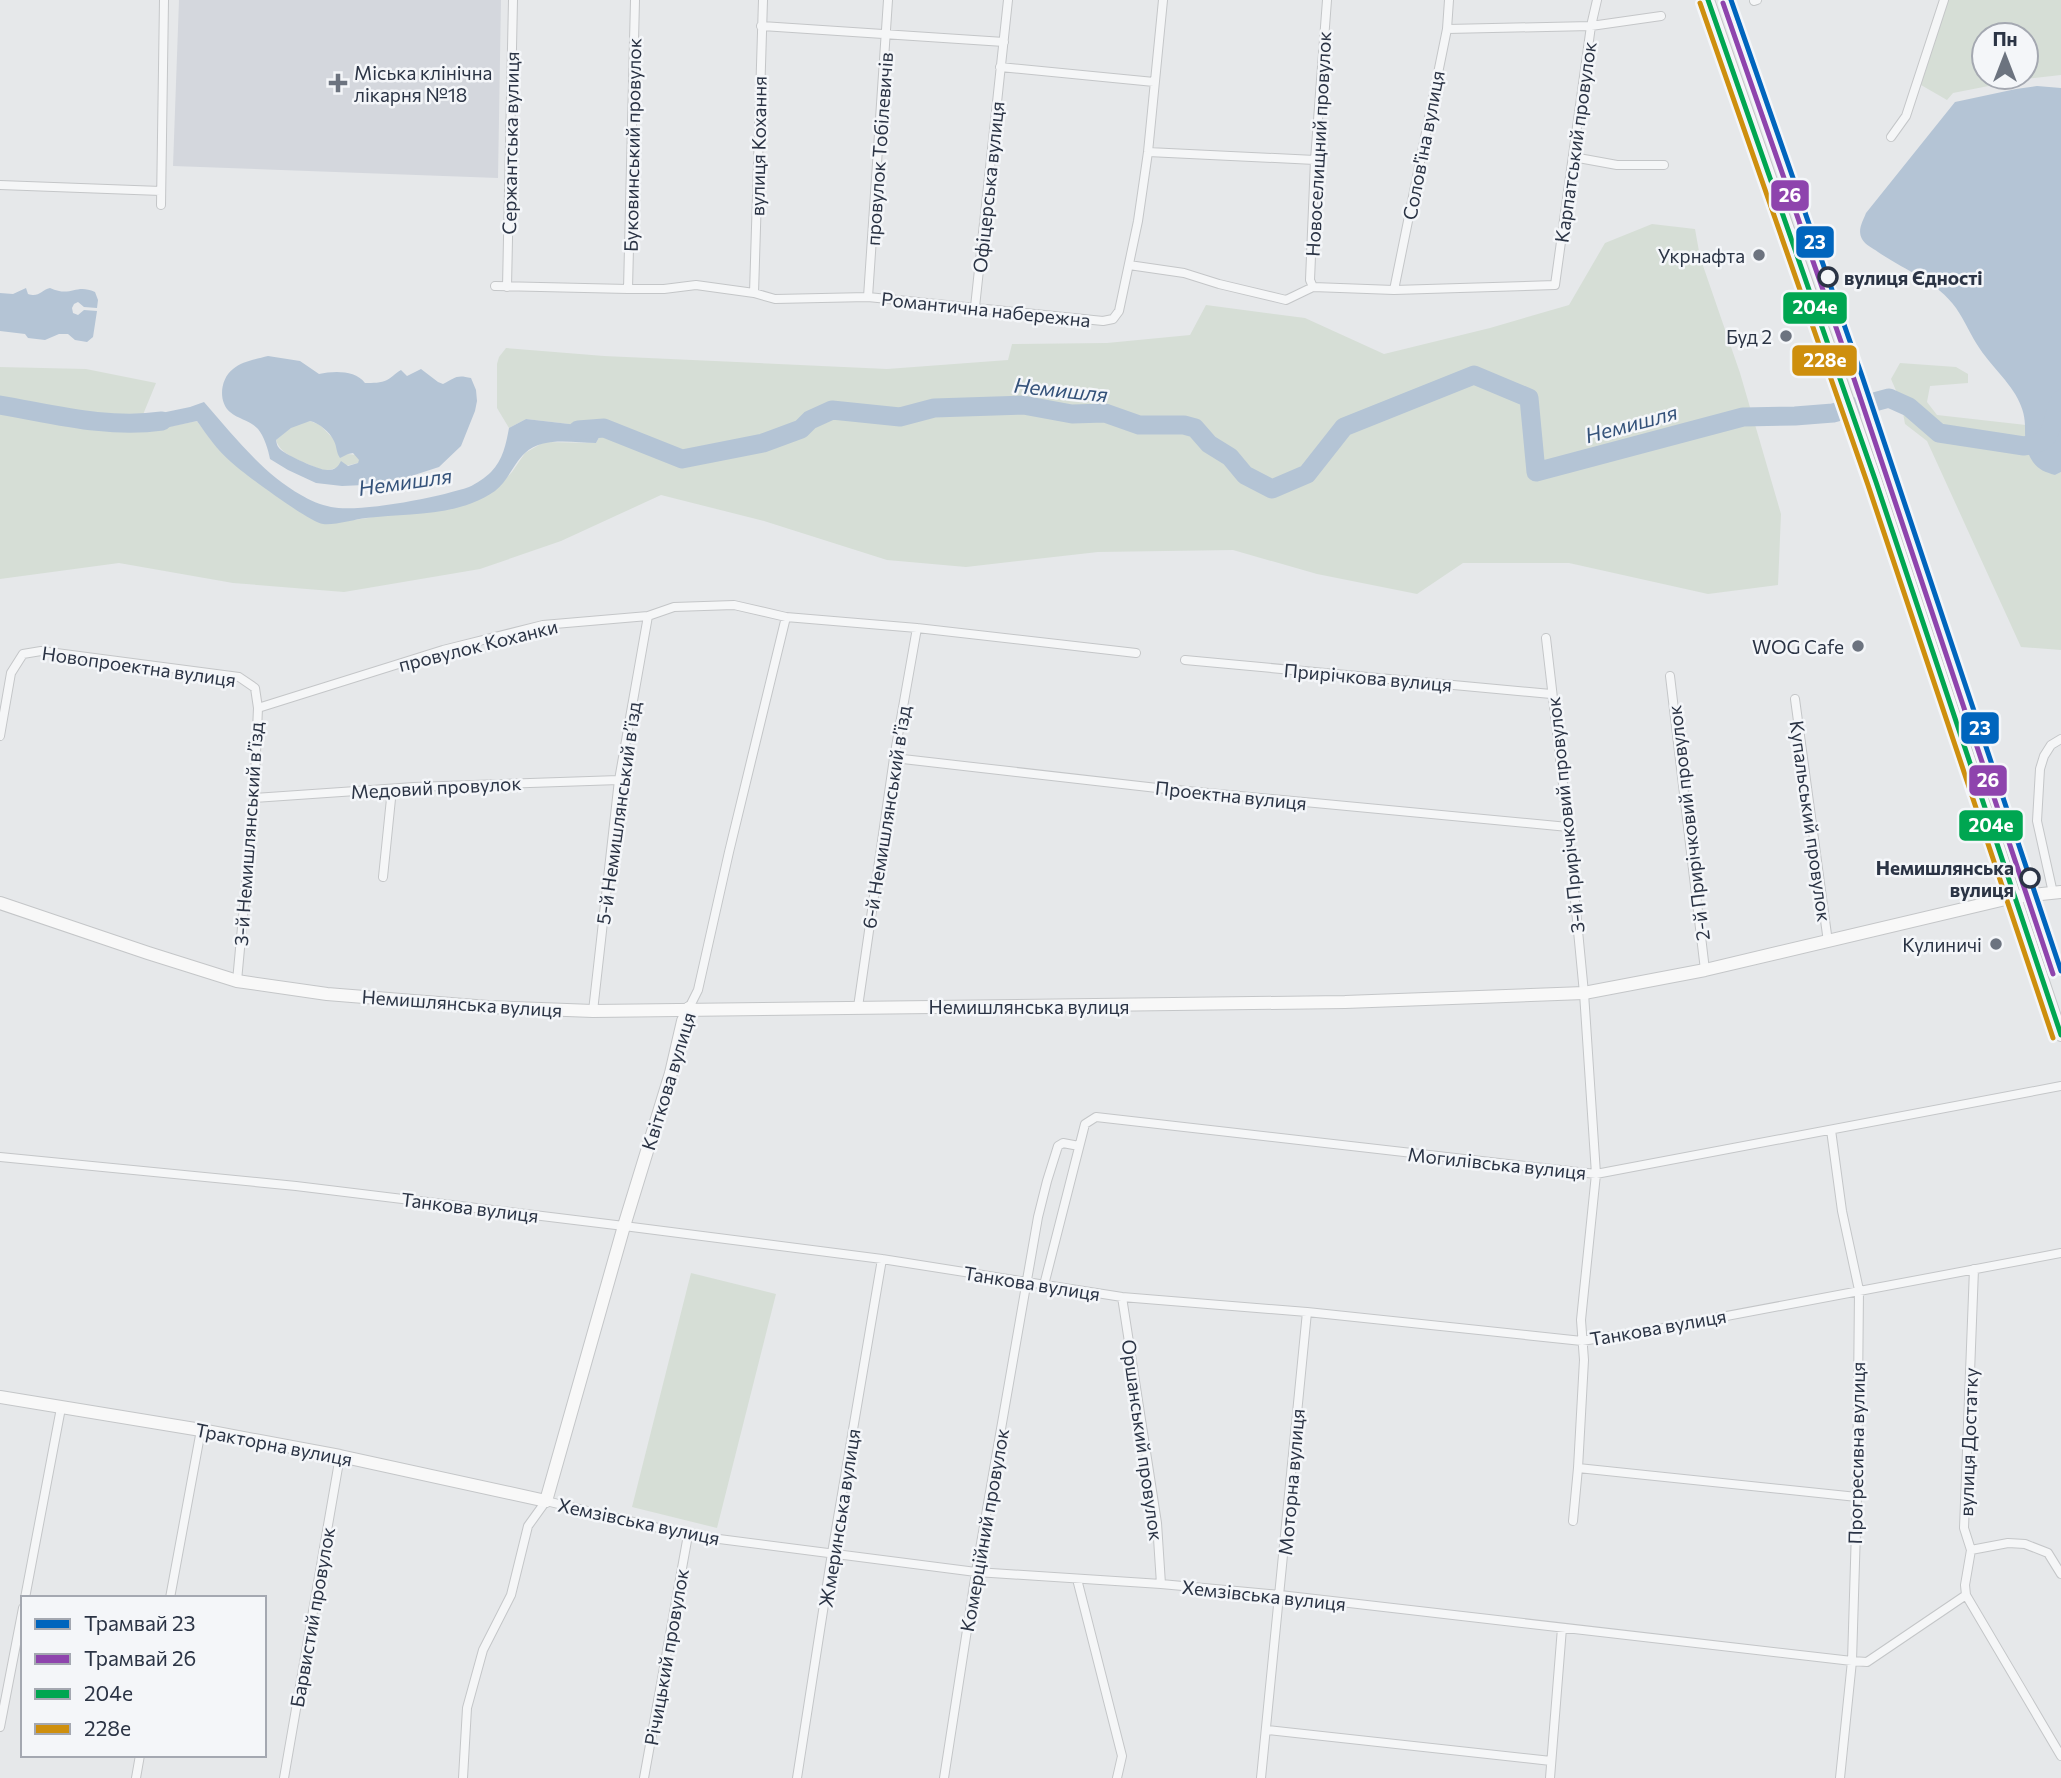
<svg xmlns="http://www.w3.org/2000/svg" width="2061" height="1778" font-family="Commissioner,sans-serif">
<rect width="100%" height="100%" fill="#e6e8ea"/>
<path fill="#d4d7dd" d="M179,0H501L498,178L173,166Z"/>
<path fill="#d6ded6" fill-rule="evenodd" d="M1948,0H2061V75L2024,79L1953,93L1947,100L1921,85ZM1984,35H2026V77H1984Z
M1652,224L1695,229L1700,257L1740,373L1781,514L1778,585L1708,594L1569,563H1463L1417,594L1317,574L1233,550L1098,552L966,567L887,560L764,521L661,495L561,541L480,569L344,592L233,583L119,563L0,579V367L86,369L156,383L142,417L133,426L147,431L197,421L211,440L324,524L368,518L495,490L512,472L525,453L544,442L596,443L604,428L526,419L509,428L497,408V364L499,357L506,348L604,356L887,369L1008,360L1012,344L1107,343L1190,335L1206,305L1305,318L1384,354L1490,328L1569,305L1605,243Z
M1900,363L1956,367L1968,374V383L1930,386L1927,402L1937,415L2026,425L2024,446L2055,475L2061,472V650L2021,647L1927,441L1905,424L1901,402L1891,379Z
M310,421L320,425L348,454L356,455L360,460L358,463L328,470H321C306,462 281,457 276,440C286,431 296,422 310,421Z
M691,1273L776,1294L717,1528L632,1507Z"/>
<path fill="#b4c4d5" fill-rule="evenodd" d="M2037,86L2061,88V472L2055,475C2045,472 2039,470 2033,462C2019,440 2030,428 2021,406C2014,386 1992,367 1980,349C1971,336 1965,321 1956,308C1937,281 1904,270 1878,252C1873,248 1865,245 1862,239C1857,230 1863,221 1866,213L1955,102L2016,89Z
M26,288L28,294C39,298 41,290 50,288C72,298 75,283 95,292L98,300L97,308L84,307L78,302L74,304L72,308L73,313L78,315L84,310L97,311L93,337L87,342L75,340L68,334H59L45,340L28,338L25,334L0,331V293L13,294Z
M268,356L300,361L319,374C334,371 355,370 365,383C373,383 381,383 387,380C393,377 395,373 401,370L407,376L421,369L438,382L443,384C455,378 456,374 471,378L476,390L477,401L475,411L461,446L439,467L402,479L364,485L342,486L316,483L288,470L270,459C268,449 264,436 258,429C251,421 238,419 230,412C218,402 220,379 233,369C242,361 257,359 268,356ZM310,421C319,423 330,432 334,441C337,447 336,452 340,458L348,454L353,453L359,460L358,463L348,466L341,461C338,467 335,470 328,470C320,471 287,455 281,450C277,446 277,445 276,440L291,428Z
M204,402C233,435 262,473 301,495C309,500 321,505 331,507C360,513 440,497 469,487C476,484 486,477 491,472C503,460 506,444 509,428L526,419L604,428L596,443C574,443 543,436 525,453C513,464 508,481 495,491C458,517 408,513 366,518C356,519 332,526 323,524C309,522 244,474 231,462C217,450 207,435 197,421L147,432L132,426L142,417L190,407Z"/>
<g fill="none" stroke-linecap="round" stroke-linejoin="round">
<path stroke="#b4c4d5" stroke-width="19" d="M0,405C53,414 108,429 162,421
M578,430L604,428L682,459L763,443L801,429L810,420L832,410L900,417L934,408L1023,405L1072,414L1105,413L1139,425H1184L1195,428L1209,444L1230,457L1245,475L1272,489L1307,474L1344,427L1474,375L1529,398L1536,472L1743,417L1795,416L1833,413L1889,398L1909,407L1939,433L2024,446C2058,443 2048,423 2061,399"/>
<defs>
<path id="street" d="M1754,1L1757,0
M761,26L1004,42
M1447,29L1591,26L1661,16
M1000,67L1154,82
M1891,137L1906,116L1944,0
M1148,152L1315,160
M1573,157L1617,165H1664
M0,185L161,191
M161,205L164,0
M1129,265L1184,273L1219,284L1286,300L1313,287L1394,290L1555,285L1591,26L1597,0
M495,286L628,289H664L696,285L754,293L775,299L868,297L1103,321L1113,319L1119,311L1138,221L1148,152L1163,0
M507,287L513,0
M1313,287L1310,280L1315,160L1327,0
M628,289L635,0
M1394,290L1447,29L1449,0
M754,293L763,0
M868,297L888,0
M975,307L1008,0
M1546,638L1568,827L1584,993L1596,1174L1581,1320L1584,1360L1578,1468L1573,1521
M1185,660L1551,694
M1670,676L1705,970
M1795,699L1828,942
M258,708L443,650L543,625L648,616L674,607L734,605L786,617L917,628L1136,653
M0,736L11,673L23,654L41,651L239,677L255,688L258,708L254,798L237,981
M894,758L1166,789L1568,827
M254,798L414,787L619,780
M383,877L392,789
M2053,893L2037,821L2040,769L2044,756L2051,745L2061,739
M858,1007L894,758L917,628
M689,1008L698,990L729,852L786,617
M593,1011L619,780L648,616
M1831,1130L1842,1211L1859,1290L1857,1497L1852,1661L1840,1778
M0,1157L296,1186L624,1226L882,1259L1122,1297L1307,1312L1582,1341L1663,1328L2061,1253
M1974,1269L1964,1528L1971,1550L1965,1585L1966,1595L2061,1756
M1044,1285L1085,1124L1096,1117L1596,1174L2061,1086
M1122,1297L1157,1523L1161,1584
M1578,1468L1857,1497
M1971,1550L2008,1543L2025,1544L2048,1553L2061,1574
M1077,1579L1122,1756L1117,1778
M25,1598L61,1408
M170,1598L201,1430
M0,1727L23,1608
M1267,1730L1551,1761
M136,1778L140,1755
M284,1778L340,1456
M463,1778L467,1708L483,1650L511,1595L528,1526L546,1501L688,1535L976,1572L1161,1584L1280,1595L1852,1661L1867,1662L1966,1595
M644,1778L688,1535
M797,1778L832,1553L882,1259
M944,1778L976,1572L1038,1217L1047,1181L1058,1146L1063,1143L1079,1146
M1261,1778L1307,1312
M1550,1778L1562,1628"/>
<path id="secondary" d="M1708,0L1876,482L2061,1035
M0,903L148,953L237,981L327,994L488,1007L593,1011L1345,1002L1584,993L1705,970L2014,897L2061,892
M0,1397L201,1430L340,1456L546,1501L624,1226L671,1073L683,1021L689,1008"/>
</defs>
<use href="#street" stroke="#c4c6c8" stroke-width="10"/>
<use href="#secondary" stroke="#c4c6c8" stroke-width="14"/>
<use href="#street" stroke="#f5f6f7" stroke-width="8"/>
<use href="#secondary" stroke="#f8f8f8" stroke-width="12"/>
<defs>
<path id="bus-1" d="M1708,0L1876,482L2061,1035"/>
<path id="bus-2" d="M1700,3L1868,485L2053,1038"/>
</defs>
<use href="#bus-1" stroke="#f4f6f9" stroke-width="10"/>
<use href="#bus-2" stroke="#f4f6f9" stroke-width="10"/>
<use href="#bus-1" stroke="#00a651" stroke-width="5"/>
<use href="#bus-2" stroke="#ce8f0e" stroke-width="5"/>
<defs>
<path id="tram-1" d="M1731,0L1862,376L2061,971"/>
<path id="tram-2" d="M1723,3L1854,379L2053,974"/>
</defs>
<use href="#tram-1" stroke="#f4f6f9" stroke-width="10"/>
<use href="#tram-2" stroke="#f4f6f9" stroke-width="10"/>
<use href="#tram-1" stroke="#0065bd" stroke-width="5"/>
<use href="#tram-2" stroke="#8e44ad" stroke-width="5"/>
</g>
<g fill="#6c737f" stroke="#f4f6f9" stroke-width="2.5">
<path d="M334.5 72.5h7v7h7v7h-7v7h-7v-7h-7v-7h7z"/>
<circle cx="1759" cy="255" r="7"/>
<circle cx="1786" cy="336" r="7"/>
<circle cx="1858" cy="646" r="7"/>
<circle cx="1996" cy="944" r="7"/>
</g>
<g fill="#f4f6f9" stroke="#2b3445" stroke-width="3.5">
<circle cx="1828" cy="277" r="9"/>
<circle cx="2030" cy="878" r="9"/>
</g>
<g text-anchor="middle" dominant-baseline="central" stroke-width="5" stroke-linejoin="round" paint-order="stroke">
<g font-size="19" fill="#2b3445" stroke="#f4f6f9" text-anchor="end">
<text x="354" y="72" text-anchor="start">Міська клінічна<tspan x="354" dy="22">лікарня №18</tspan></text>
<text x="1745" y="255">Укрнафта</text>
<text x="1772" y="336">Буд 2</text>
<text x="1844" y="646">WOG Cafe</text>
<text x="1982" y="944">Кулиничі</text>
</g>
<g font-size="19" fill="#2b3445" stroke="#f4f6f9">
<text transform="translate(1575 142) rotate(-82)">Карпатський провулок</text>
<text transform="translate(510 143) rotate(-89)">Сержантська вулиця</text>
<text transform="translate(1318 144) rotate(-87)">Новоселищний провулок</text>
<text transform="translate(632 145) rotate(-89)">Буковинський провулок</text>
<text transform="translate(1423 145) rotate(-79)">Солов'їна вулиця</text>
<text transform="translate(758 146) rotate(-89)">вулиця Кохання</text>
<text transform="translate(879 149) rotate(-86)">провулок Тобілевичів</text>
<text transform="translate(988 187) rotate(-84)">Офіцерська вулиця</text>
<text transform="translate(986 309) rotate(6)">Романтична набережна</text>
<text transform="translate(478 645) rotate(-14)">провулок Коханки</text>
<text transform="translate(139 666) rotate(8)">Новопроектна вулиця</text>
<text transform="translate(1368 677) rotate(5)">Прирічкова вулиця</text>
<text transform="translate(436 787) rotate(-3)">Медовий провулок</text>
<text transform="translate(1231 795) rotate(6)">Проектна вулиця</text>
<text transform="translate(618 813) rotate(-82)">5-й Немишлянський в’їзд</text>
<text transform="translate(1565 815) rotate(-96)">3-й Прирічковий провулок</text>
<text transform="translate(886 817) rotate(-81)">6-й Немишлянський в’їзд</text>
<text transform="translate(1811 821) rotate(82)">Купальський провулок</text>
<text transform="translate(1688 823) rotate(-97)">2-й Прирічковий провулок</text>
<text transform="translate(248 834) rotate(-86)">3-й Немишлянський в’їзд</text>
<text transform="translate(462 1003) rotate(4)">Немишлянська вулиця</text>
<text x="1029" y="1006">Немишлянська вулиця</text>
<text transform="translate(668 1081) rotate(-73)">Квіткова вулиця</text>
<text transform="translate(1497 1163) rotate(6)">Могилівська вулиця</text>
<text transform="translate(470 1207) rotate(7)">Танкова вулиця</text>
<text transform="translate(1032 1283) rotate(9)">Танкова вулиця</text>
<text transform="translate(1658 1327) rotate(-10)">Танкова вулиця</text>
<text transform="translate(1143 1440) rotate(82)">Оршанський провулок</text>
<text transform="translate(1968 1442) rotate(-88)">вулиця Достатку</text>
<text transform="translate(274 1444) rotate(11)">Тракторна вулиця</text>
<text transform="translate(1856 1453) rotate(-89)">Прогресивна вулиця</text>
<text transform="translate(1291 1482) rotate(-85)">Моторна вулиця</text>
<text transform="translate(839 1518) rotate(-81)">Жмеринська вулиця</text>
<text transform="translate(639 1521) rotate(12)">Хемзівська вулиця</text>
<text transform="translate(984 1530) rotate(-80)">Комерційний провулок</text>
<text transform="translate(1264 1595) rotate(6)">Хемзівська вулиця</text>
<text transform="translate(312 1617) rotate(-80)">Барвистий провулок</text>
<text transform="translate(666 1657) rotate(-80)">Річицький провулок</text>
</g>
<g font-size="19" font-weight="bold" fill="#2b3445" stroke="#f4f6f9" text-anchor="start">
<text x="1844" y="277">вулиця Єдності</text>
<text x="2014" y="867" text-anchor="end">Немишлянська<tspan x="2014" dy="22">вулиця</tspan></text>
</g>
<g font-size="21" font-style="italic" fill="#34527a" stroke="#f4f6f9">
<text transform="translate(1061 389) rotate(6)">Немишля</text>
<text transform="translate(1631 423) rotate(-15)">Немишля</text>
<text transform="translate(405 481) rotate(-8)">Немишля</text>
</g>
</g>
<g stroke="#f4f6f9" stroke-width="2.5">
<rect x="1770" y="179" width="40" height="33" rx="7" fill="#8e44ad"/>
<rect x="1795" y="225" width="40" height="34" rx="7" fill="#0065bd"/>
<rect x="1782" y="291" width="66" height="34" rx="7" fill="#00a651"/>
<rect x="1791" y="344" width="67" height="33" rx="7" fill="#ce8f0e"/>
<rect x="1960" y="711" width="40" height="34" rx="7" fill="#0065bd"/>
<rect x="1968" y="764" width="40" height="33" rx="7" fill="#8e44ad"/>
<rect x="1958" y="809" width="66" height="33" rx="7" fill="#00a651"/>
</g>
<g font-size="19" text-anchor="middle" font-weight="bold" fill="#fff">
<text x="1790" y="202">26</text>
<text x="1815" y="249">23</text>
<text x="1815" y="314">204е</text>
<text x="1825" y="367">228е</text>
<text x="1980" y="735">23</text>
<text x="1988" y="787">26</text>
<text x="1991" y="832">204е</text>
</g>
<rect x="21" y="1596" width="245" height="161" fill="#f4f6f9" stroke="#a4a8b1" stroke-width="2"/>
<rect x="35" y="1619" width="35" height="10" fill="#0065bd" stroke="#a4a8b1" stroke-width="2"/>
<text x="84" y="1631" font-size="21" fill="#2b3445">Трамвай 23</text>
<rect x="35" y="1654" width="35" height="10" fill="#8e44ad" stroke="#a4a8b1" stroke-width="2"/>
<text x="84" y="1666" font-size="21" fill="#2b3445">Трамвай 26</text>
<rect x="35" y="1689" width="35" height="10" fill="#00a651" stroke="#a4a8b1" stroke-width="2"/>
<text x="84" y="1701" font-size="21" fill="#2b3445">204е</text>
<rect x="35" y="1724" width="35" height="10" fill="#ce8f0e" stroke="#a4a8b1" stroke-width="2"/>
<text x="84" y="1736" font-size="21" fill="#2b3445">228е</text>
<g transform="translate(2005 56)"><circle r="33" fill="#f4f6f9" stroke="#a4a8b1" stroke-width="2"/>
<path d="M0-5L12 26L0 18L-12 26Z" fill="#6c737f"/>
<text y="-10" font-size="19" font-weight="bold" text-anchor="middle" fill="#2b3445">Пн</text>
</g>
</svg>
